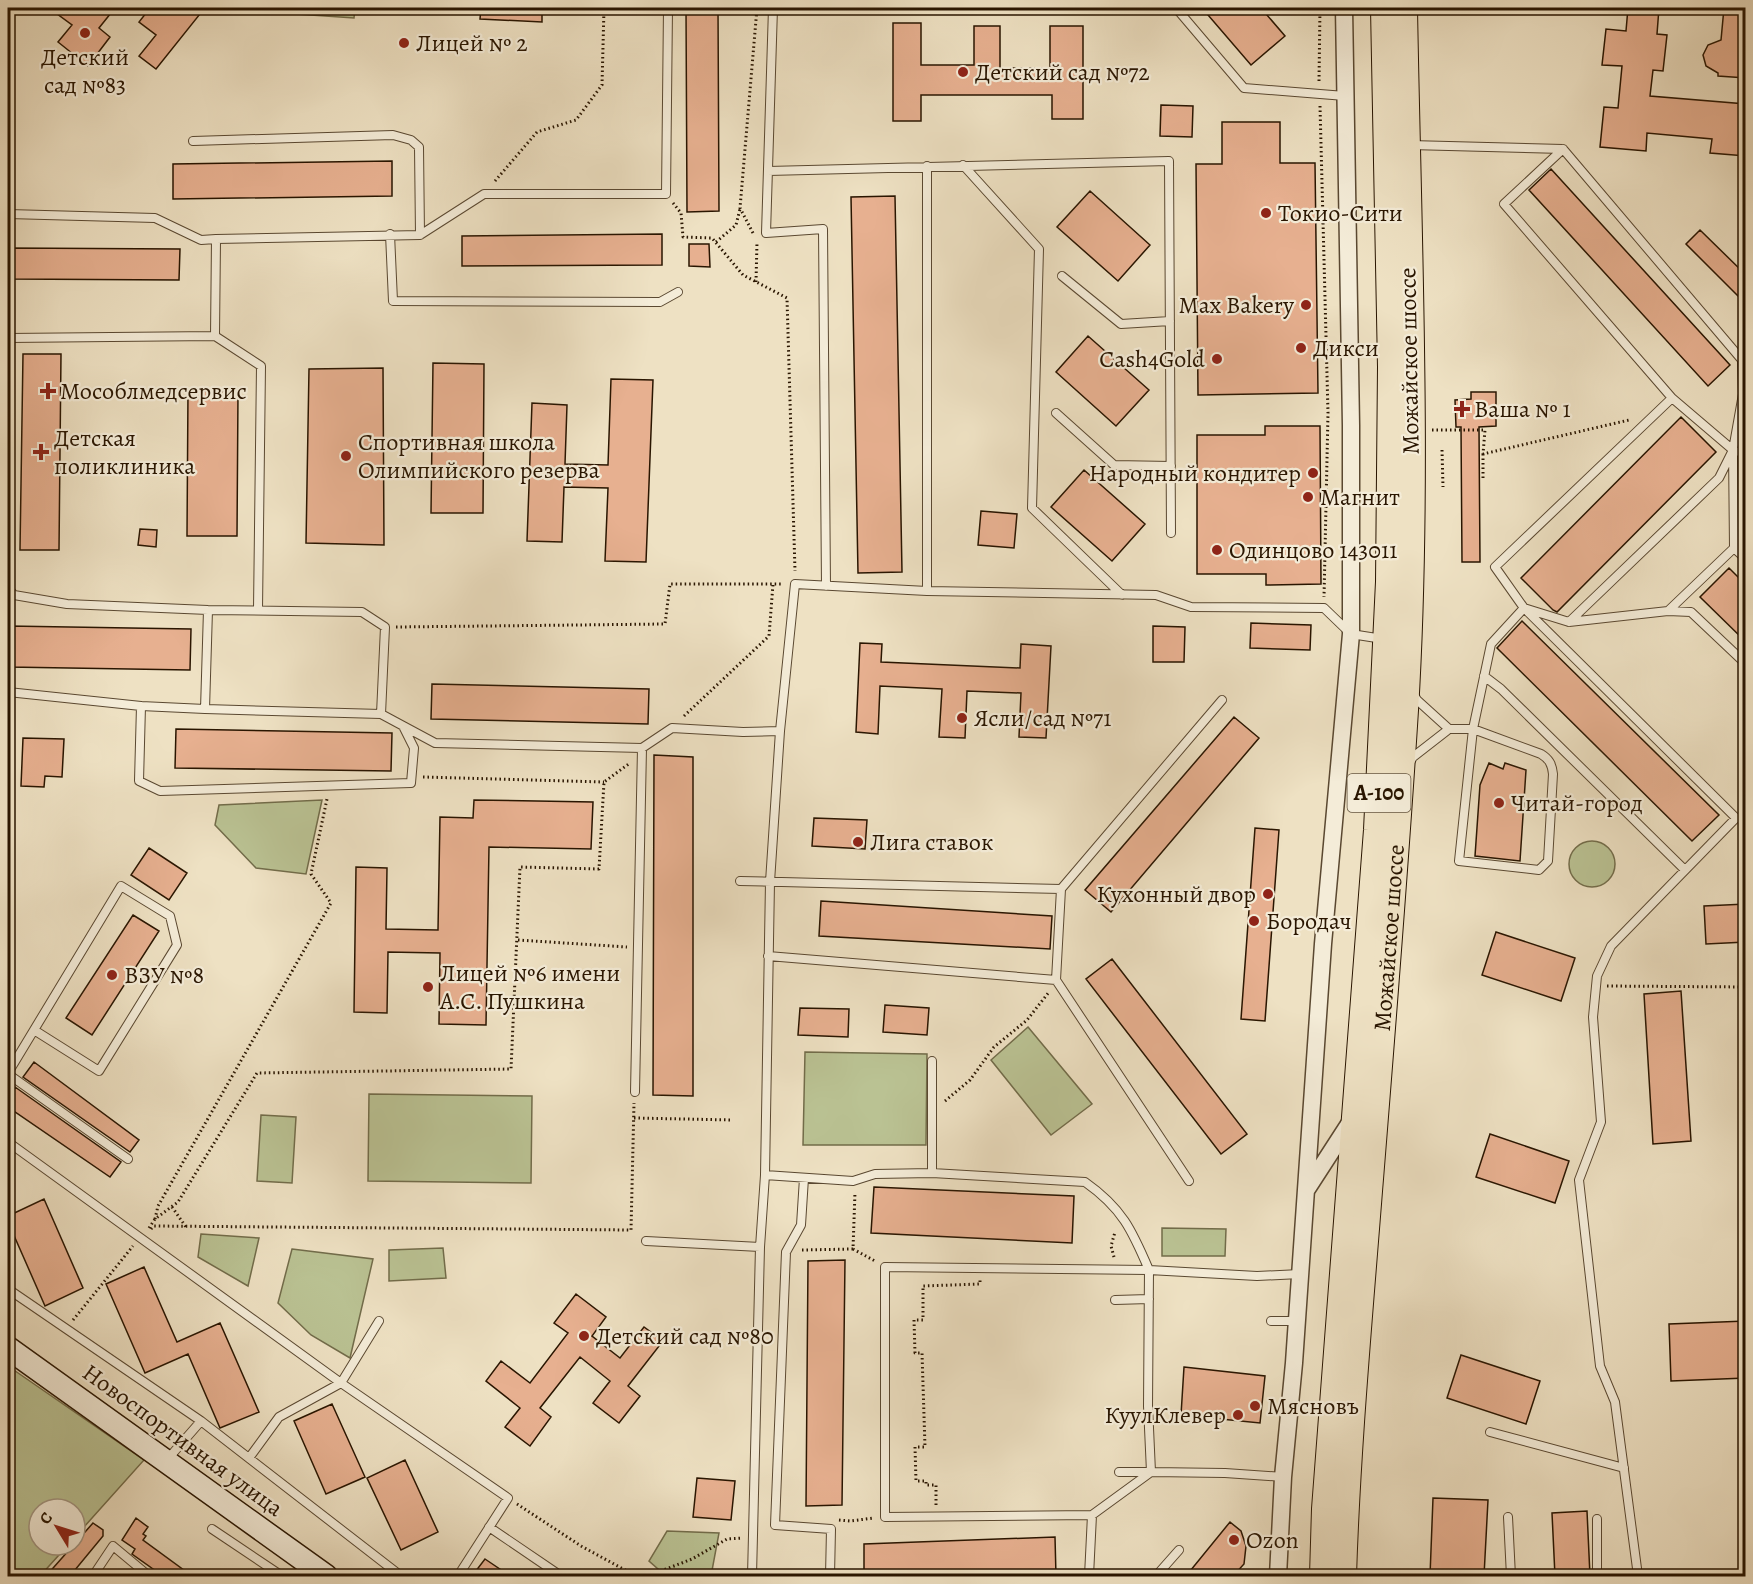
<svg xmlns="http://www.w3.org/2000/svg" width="1753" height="1584" font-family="Alegreya,serif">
<rect width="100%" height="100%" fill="#eee1c3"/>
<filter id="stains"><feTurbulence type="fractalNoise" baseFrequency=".00333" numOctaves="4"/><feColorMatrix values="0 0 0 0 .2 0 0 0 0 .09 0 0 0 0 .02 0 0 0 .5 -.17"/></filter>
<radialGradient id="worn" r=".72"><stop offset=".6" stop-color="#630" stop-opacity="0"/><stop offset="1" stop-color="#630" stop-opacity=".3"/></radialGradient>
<path fill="#bac293" stroke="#726c4a" stroke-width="1.5" d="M267,8H355L354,18L267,12Z
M322,800L306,874L256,868L215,825L219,805Z
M1569 864a23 23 0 1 1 46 0a23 23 0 1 1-46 0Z
M1028,1027L1092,1104L1051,1135L991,1060Z
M805,1052L927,1054L926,1145H803Z
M369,1094L532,1096L531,1183L368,1181Z
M261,1115L296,1117L292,1183L257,1181Z
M1162,1228L1226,1229L1225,1256H1162Z
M201,1234L259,1238L248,1286L198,1257Z
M443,1248L446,1278L389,1281V1250Z
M292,1249L373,1259L350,1358L311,1335L278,1303Z
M8,1366L144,1460L75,1537V1509H39V1545H68L40,1576H8Z
M667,1531L719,1533L711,1576H666L649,1561Z"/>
<path fill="#e7b090" stroke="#291500" stroke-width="1.5" d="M49,8H115L99,28L110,37L88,66L58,42L72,25Z
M150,8H192L200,14L156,69L139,56L156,35L139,22Z
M481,8H542V22L480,19Z
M686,8H718L719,211L687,212Z
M1202,8H1261L1285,36L1251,65Z
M1628,8H1659L1657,34L1667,35L1663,71L1653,70L1650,96L1746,104V156L1710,153L1712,139L1647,133L1646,151L1600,147L1604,107L1618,108L1622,66L1602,65L1606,29L1626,31Z
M1724,8H1746V78L1718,76V73L1706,66L1703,55L1708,45L1721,40Z
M893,23H921V65H974V26H1000V68H1050V26H1083V119H1052V95H921V121H893Z
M1161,105L1193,106L1192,137L1160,136Z
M1222,122H1280V163H1315L1318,393L1198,395L1196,164H1222Z
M392,161V196L173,199V164Z
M1551,169L1730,365L1708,386L1529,190Z
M1090,191L1150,245L1118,281L1057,227Z
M895,196L902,572L858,573L851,197Z
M1700,230L1746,275V304L1686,244Z
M662,234V265L462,266V236Z
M689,244H709L710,267L689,266Z
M8,248L180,249L179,280L8,279Z
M1088,336L1149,390L1116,426L1056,372Z
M23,354H61L59,550H20Z
M433,363L484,364L483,513H431Z
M383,368L384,545L306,543L309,369Z
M611,379L653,380L646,562L605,561L608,488L564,487L562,542L527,541L532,403L567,405L565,464L608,465Z
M188,391L238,392L237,536H187Z
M1471,392H1496V426L1479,427L1480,562H1462L1461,427H1456L1455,400L1471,399Z
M1681,417L1716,452L1557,612L1553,610L1521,578Z
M1265,426H1320L1321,584L1266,585V574H1197V435H1265Z
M1084,470L1145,524L1112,561L1051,507Z
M981,511L1017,514L1014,548L978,545Z
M140,529L157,530L156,547L138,545Z
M1729,568L1746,585V642L1700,597Z
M1522,621L1719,815L1692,841L1497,648Z
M1251,623L1311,625L1310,650L1250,648Z
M8,626L191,629L190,670L8,667Z
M1153,626L1185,627L1184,662H1153Z
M860,643L882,644L881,662L1020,668L1021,644L1051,646L1046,738L1019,737L1021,693L967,691L965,738L939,737L942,689L880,686L878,734L856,732Z
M432,684L649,689L648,724L431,719Z
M1234,717L1259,738L1111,912L1085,890Z
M176,729L392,733L391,771L175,768Z
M23,738L64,739L62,777L45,776L44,787L21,786Z
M654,755L693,757V1096L653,1095Z
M1489,763L1503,769L1505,763L1526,770L1520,861L1475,856L1480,785Z
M474,800L593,802L591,849L489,847L486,1025L439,1024L440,953L388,952L387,1013L354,1012L356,867L387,868L386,929L438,930L440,817L473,818Z
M814,818L867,820L865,849L812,846Z
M1255,828L1279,830L1265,1021L1241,1019Z
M149,848L187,873L169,900L131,875Z
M821,901L1052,916L1050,949L819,936Z
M1746,904V942L1706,944L1704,906Z
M133,915L159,931L92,1035L66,1018Z
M1496,932L1575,958L1561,1001L1482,975Z
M1112,959L1247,1134L1221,1154L1086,979Z
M1681,991L1691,1141L1653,1144L1644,994Z
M885,1005L929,1008L927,1035L883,1032Z
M800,1008L849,1009L848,1037L798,1035Z
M34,1062L139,1140L130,1152L23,1077Z
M15,1087L121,1162L110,1177L8,1107V1098Z
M1490,1134L1569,1161L1555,1203L1476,1177Z
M874,1187L1074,1196L1072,1243L871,1233Z
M44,1199L83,1288L45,1306L12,1231L8,1233V1216Z
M845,1260L842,1505L806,1506L808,1261Z
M144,1267L177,1342L220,1323L259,1412L220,1428L188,1354L145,1373L106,1284Z
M576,1294L606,1317L592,1336L620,1358L644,1327L663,1341L628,1386L640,1396L619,1423L593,1403L610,1381L580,1357L540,1408L551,1417L530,1446L505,1427L520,1408L486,1381L501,1361L530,1383L568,1333L554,1323Z
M1746,1321V1378L1671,1381L1669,1324Z
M1461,1355L1540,1381L1526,1424L1447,1398Z
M1184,1367L1265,1376L1260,1423L1181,1415Z
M332,1404L365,1477L326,1494L294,1421Z
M405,1460L438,1532L401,1550L367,1478Z
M697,1478L735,1481L731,1520L693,1517Z
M1433,1498L1488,1500L1484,1576H1430Z
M1587,1511L1590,1576H1555L1552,1513Z
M136,1518L148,1527L143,1534L146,1536L143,1540L192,1576H163L132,1554L135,1549L122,1540Z
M1230,1522L1241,1531L1246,1546L1244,1564L1233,1576H1186Z
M93,1523L103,1530V1536L70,1576H46Z
M1055,1537L1056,1576H864V1544Z
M485,1559L510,1576H472Z"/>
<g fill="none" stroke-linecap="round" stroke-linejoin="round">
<defs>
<path id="service" d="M773,8L766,233L823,229L826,586
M1176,8L1244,88L1345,96
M193,141L393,135L411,140L419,147L420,235
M1410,145L1563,149
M963,165L1039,249L1032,508L1122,595
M927,166V591
M768,171L1169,161L1171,533
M8,214L155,218L201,240L216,239
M390,234L393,301L660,302L678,292
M1062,276L1121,324L1170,321
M215,336L261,366L258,609
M8,338L215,336L216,239L420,235L484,194H666L668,8
M1672,398L1504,204L1563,149L1742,360L1743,394L1733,450L1734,548L1746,559
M1056,413L1114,465L1171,466
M1733,450L1746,454
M8,588L14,595L67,604L208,610L362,612L385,627L381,714L435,743L642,748L672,728L743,732L780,731
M208,610L205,709L141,706L139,781L160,791L411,783L414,748L403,726
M1668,611L1734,548
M1569,622L1719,478L1733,450L1672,398L1495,567L1524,608L1569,622L1668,611L1691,612L1746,664
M1484,676L1501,689L1685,870
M8,692L141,706
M1413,693L1417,700L1449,729
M205,709L381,714
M1473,729L1541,754C1549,759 1552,764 1553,774L1548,861L1539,870L1459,861Z
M1409,764L1413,757L1449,729H1473L1491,644L1524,608L1736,818L1611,946L1597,976L1593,1017L1601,1122L1579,1180L1600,1366L1615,1402L1638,1576
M740,881L1061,889L1056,980L768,956
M1061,889L1222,700
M1056,980L1189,1181
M932,1061V1173L1085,1182C1122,1208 1132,1230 1149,1270L885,1267V1517L1092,1515L1151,1472
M8,1073L121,886L170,916L177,945L99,1071L34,1030
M8,1074L128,1159
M635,1092L642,748
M8,1142L341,1383L508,1498L458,1576
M765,1175L853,1181L875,1174L932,1173
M804,1178L801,1225L786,1252L775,1525L831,1529L830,1576
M646,1241L760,1247
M8,1289L201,1421L166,1461
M1115,1300L1149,1299
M1271,1321H1297
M201,1421L401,1576
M1490,1432L1624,1468
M249,1458L279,1417L341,1383L379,1321
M1119,1472H1151
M1283,1477L1225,1473L1151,1472L1148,1406L1149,1270L1257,1276L1300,1274
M1508,1517L1511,1576
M1597,1519V1576
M489,1527L561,1576
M212,1529L282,1576
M93,1576L113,1546L149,1576
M752,1576L760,1247L765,1175L770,882L780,731L795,584L927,591L1156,595L1191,607L1324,608L1351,634L1383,639
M1089,1576L1092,1515
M1156,1576L1179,1550"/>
<path id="minor" d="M1307,1189L1353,1118
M1278,1576L1283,1477L1294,1363L1323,944L1351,634V425L1344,8"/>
<path id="secondary" d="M8,1348L326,1576"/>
<g id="primary">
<path d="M1323,1576L1325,1509L1377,830L1389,582L1391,367L1384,8"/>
<path id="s1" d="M1343,1576C1347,1448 1359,1319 1369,1191C1382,1030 1395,870 1405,710C1419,477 1408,241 1404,8"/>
</g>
</defs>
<use href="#service" stroke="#5a4831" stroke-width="10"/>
<use href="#minor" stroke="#5a4831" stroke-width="19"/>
<use href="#secondary" stroke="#291500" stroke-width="25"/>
<use href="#primary" stroke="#291500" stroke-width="28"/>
<path stroke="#291500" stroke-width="3" stroke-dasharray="1.5 3" stroke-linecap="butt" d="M1319,81L1320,8
M1320,106L1328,413L1324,597
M495,181L537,132L576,120L602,85L604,8
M673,203L681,213L683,237L712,238L743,275L787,298L795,571
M753,233L740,208L757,8
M716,242L736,225L740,209
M756,282L757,242
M1432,430H1485L1483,454L1629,420
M1442,450L1443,487
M1483,454V480
M396,627L665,624L670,584H783
M684,716L769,636L773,584
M423,777L604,782
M518,940L627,947
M1607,986L1746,987
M945,1101L970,1080L994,1047L1027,1020L1049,992
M634,1118L733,1120
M172,1207L186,1227
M155,1219L158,1206L331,903L311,874L327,799
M149,1228L155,1219L178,1202L257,1073L511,1069L520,867L599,869L604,782L630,763
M151,1229L154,1226L631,1230L634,1103
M853,1249L875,1261
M802,1250L853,1249L855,1192
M1114,1257L1111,1246L1115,1232
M73,1320L133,1246
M517,1504L581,1546L636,1576
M936,1505V1485H926V1481H916L915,1447H925L922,1353H915L914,1320H923V1286L980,1284V1280
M839,1520L850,1521L874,1518
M648,1576L692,1559L727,1539L742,1538"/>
<use href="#service" stroke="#f4ecd8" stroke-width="8"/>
<use href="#minor" stroke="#f4ecd8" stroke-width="16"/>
<use href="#secondary" stroke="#f4ecd8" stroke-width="22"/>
<use href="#primary" stroke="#eee1c3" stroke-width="26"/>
</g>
<g fill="#8f2418" stroke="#f4ecd8" stroke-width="2">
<circle cx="85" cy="33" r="6"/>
<circle cx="404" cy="43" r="6"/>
<circle cx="963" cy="72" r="6"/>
<circle cx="1266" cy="213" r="6"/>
<circle cx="1306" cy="305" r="6"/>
<circle cx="1301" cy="348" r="6"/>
<circle cx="1217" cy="359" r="6"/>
<path d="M45 382h6v6h6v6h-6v6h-6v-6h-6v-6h6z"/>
<path d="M1459 400h6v6h6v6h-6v6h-6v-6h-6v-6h6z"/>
<path d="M38 443h6v6h6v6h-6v6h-6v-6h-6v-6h6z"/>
<circle cx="346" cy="456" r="6"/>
<circle cx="1313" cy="473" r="6"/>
<circle cx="1308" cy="497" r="6"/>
<circle cx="1217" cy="550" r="6"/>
<circle cx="962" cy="718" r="6"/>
<circle cx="1499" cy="803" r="6"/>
<circle cx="858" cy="842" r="6"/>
<circle cx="1268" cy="894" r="6"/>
<circle cx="1254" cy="921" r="6"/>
<circle cx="112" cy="975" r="6"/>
<circle cx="428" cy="987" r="6"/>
<circle cx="584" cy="1336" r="6"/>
<circle cx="1255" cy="1406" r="6"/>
<circle cx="1238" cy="1415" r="6"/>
<circle cx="1234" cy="1540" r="6"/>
</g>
<g text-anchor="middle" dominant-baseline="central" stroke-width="4.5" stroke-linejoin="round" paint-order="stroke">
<rect fill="#f4ecd8" stroke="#665641" stroke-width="1.5" x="1347.5" y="774" width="63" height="38" rx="4.5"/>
<g font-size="22" font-weight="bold" fill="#291500">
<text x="1379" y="793">А-100</text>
</g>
<g font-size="24" fill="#291500" stroke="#f4ecd8" text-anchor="start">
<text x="416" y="43">Лицей № 2</text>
<text x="85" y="57" text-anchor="middle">Детский<tspan x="85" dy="28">сад №83</tspan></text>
<text x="975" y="72">Детский сад №72</text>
<text x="1278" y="213">Токио-Сити</text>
<text x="1294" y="305" text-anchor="end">Max Bakery</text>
<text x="1313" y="348">Дикси</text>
<text x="1205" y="359" text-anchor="end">Cash4Gold</text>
<text x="60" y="391">Мособлмедсервис</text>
<text x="1474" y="409">Ваша № 1</text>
<text x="54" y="438">Детская<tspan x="54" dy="28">поликлиника</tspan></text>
<text x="358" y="442">Спортивная школа<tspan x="358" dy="28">Олимпийского резерва</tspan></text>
<text x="1301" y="473" text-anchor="end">Народный кондитер</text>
<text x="1320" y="497">Магнит</text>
<text x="1229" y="550">Одинцово 143011</text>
<text x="974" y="718">Ясли/сад №71</text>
<text x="1511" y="803">Читай-город</text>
<text x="870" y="842">Лига ставок</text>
<text x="1256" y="894" text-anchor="end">Кухонный двор</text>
<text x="1266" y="921">Бородач</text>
<text x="440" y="973">Лицей №6 имени<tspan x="440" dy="28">А.С. Пушкина</tspan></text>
<text x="124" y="975">ВЗУ №8</text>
<text x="596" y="1336">Детский сад №80</text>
<text x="1267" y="1406">Мясновъ</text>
<text x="1226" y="1415" text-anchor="end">КуулКлевер</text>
<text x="1246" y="1540">Ozon</text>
</g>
<g font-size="24" fill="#291500" stroke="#f4ecd8">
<text transform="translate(1409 361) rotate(-91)">Можайское шоссе</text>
<text stroke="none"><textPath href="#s1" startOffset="640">Можайское шоссе</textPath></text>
<text transform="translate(183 1440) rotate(36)">Новоспортивная улица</text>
</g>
</g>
<rect width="1753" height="1584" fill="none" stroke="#eee1c3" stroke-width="30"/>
<rect x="9" y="9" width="1735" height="1566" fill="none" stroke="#291500" stroke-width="3"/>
<rect x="15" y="15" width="1723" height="1554" fill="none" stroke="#291500" stroke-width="1.5"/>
<g transform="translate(57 1527) rotate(308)"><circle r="28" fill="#f4ecd8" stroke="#a39682" stroke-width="1.5"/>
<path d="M0-4.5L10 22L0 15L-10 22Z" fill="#8f2418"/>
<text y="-9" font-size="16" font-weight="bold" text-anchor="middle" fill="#291500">С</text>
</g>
<rect width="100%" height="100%" filter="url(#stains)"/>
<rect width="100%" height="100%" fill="url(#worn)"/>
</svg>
